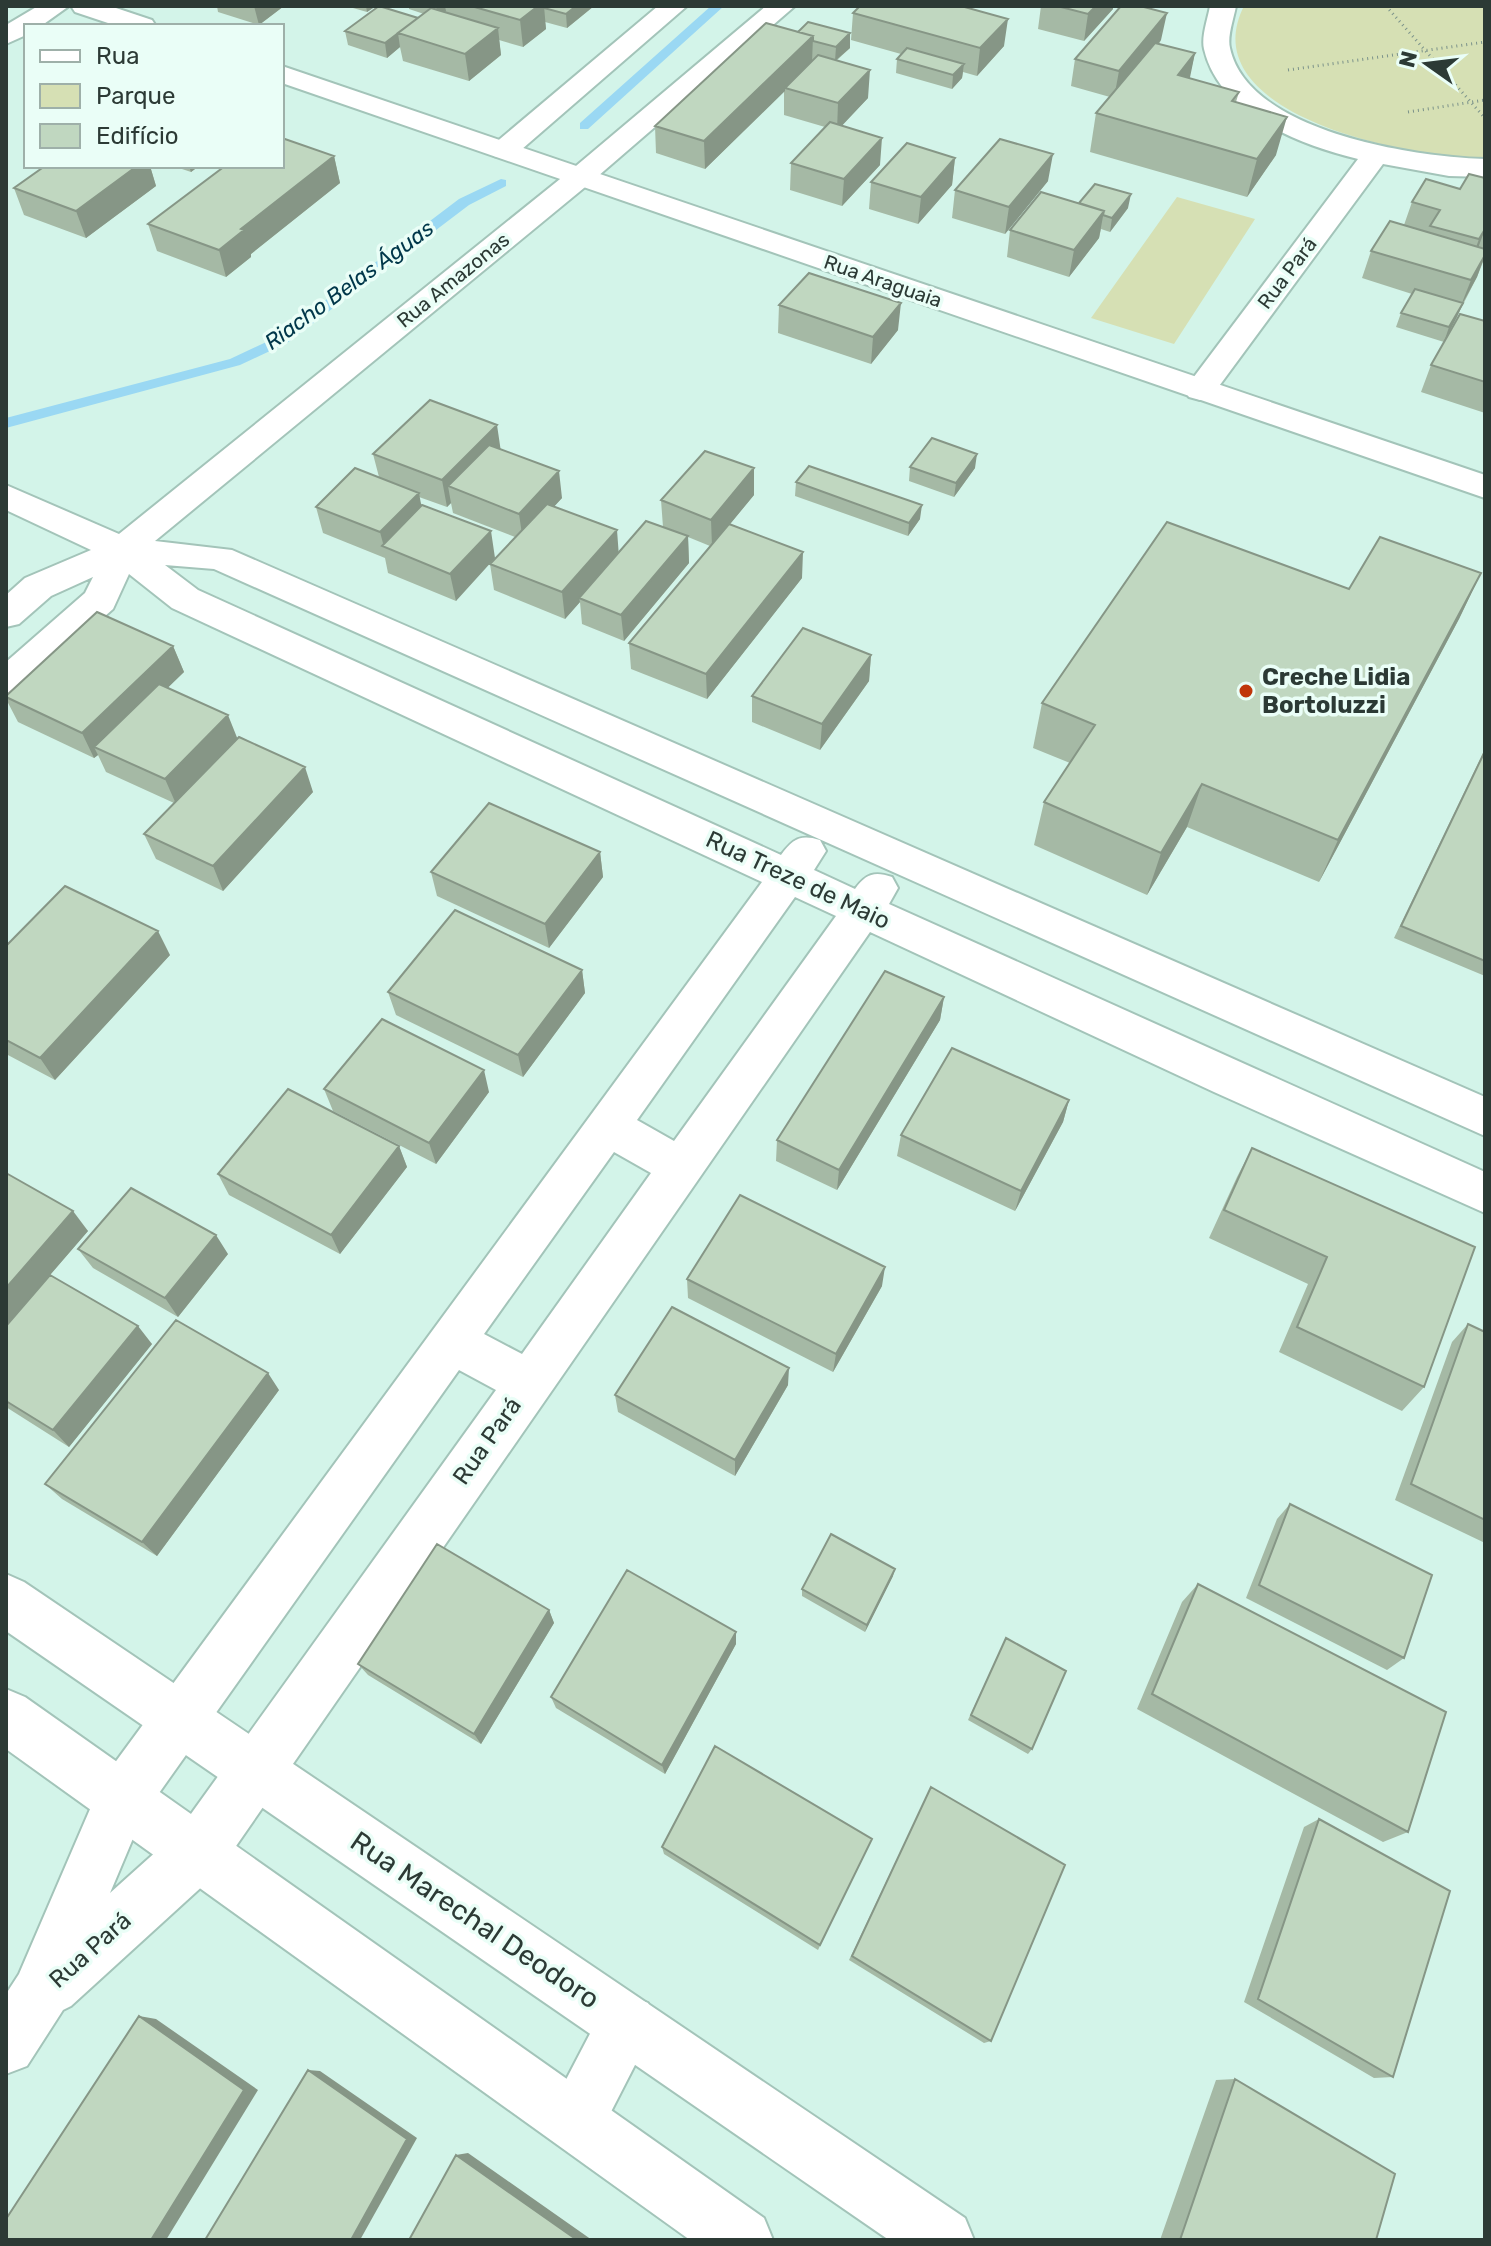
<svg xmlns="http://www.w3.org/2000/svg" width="1491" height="2246" font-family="Rubik,sans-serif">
<rect width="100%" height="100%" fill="#d3f4e9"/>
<path fill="#d6e0b4" d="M1244,6H1485V157C1414,160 1189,115 1244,6Z
M1177,197L1255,219L1174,344L1091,318Z"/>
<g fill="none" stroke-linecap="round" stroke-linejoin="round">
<path fill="#9ad8f3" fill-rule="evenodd" d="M711,6H724L588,129H580V123Z
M501,179L506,180V186L469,205L287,343L240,365L6,428V418L230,359L277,337L459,199Z"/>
<defs>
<path id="street" d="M38,6H69L41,26H26V35L6,44V25Z
M658,6H687L514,156L504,158L494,156L490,150L494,144Z
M766,6H795L590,183L155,541L232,550L1485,1097V1136L214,569L165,565L198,590L781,855C793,839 800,834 820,840L826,851L814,870L855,889C866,874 874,871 892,877L898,888L889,904L1485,1172V1213L1214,1092L870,932L218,1872L71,2006L63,2010L27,2066L6,2074V1994L19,1974L103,1779L762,882L172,608L129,574L113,609L19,692L6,696V662L85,593L93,577L51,596L19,624L6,627V595L25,578L91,550L6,510V485L119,534L570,171ZM795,897L836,916L674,1141L637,1120ZM614,1152L651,1173L522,1354L484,1334ZM459,1370L496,1390L178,1832L110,1893L142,1817Z
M1210,6H1236C1234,18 1227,36 1230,48C1248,132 1415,157 1485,159V177L1449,176L1383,164L1211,397L1200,400L1189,397L1184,390L1358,159C1300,145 1219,114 1204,49C1201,37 1208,18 1210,6Z
M627,1995L648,2003L656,2024L596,2141L575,2150L554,2141L545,2120L606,2003Z"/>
<path id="secondary" d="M71,6H110L152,20L156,26H117L75,12Z
M282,66L1485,475V498L282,83Z
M6,1574L24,1582L965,2218L974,2240H889L6,1631Z
M6,1689L25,1697L764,2218L773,2240H690L6,1749Z"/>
</defs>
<use href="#street" stroke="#a3c4b9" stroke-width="4"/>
<use href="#secondary" stroke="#a3c4b9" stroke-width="4"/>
<path stroke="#7b928a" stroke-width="3" stroke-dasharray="1 4" stroke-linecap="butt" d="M1386,6L1485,118
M1288,70L1485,42
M1408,112L1485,100"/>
<use href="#street" fill="#fff" fill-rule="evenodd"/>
<use href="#secondary" fill="#fff" fill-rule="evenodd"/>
</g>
<path fill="#a5b9a5" d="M217,6H284L259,25L218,12Z
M346,6H376L367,12Z
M409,6H594L567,28L545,22L546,29L523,47L499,40L501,55L469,81L403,61L400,47L387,58L348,45L345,31L418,18L424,14L409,9Z
M860,6H964L1004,46L977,76L963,72L962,78L952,89L896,73L897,59L901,54L851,40L853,13Z
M1041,6H1113V9L1084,41L1038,29Z
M798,32L850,33V48L836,61L868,98L842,125L880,165L842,206L790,190L791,163L825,127L784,115V91L705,169L656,153L655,126Z
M1161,40L1159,44L1195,53L1189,78L1239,92L1236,102L1276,155L1247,197L1090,152L1096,113L1110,97L1071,86L1075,59Z
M334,156L340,183L251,254V257L226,277L157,251L148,224Z
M955,158L952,185L918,224L869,209L871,182Z
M45,166H150L156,186L86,238L24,215L14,188Z
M173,166H199L191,172Z
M1485,178V257L1477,277L1444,342L1396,327L1401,313L1412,294L1362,278L1371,251L1404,225L1412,202L1460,189Z
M1048,181L1005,234L952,218L955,190Z
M1079,203L1128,208L1110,232L1101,229L1099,238L1069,277L1007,257L1010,230Z
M779,305L898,330L871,364L778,333Z
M1485,321V413L1421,392L1431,365Z
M501,449L562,498L554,506L619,553L663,527L661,500L754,495L730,524L802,578L707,699L631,669L629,643L710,546L688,537L689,563L624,641L582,624L580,602L565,619L494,590L490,564L515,537L453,513L451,503L447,507L419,497L421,506L491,531L456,601L388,573L385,558L323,533L316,507L379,477L373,454Z
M910,467L975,468L954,497L909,481Z
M796,482L920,519L908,536L795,496Z
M1481,573L1459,619L1319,882L1187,827L1147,895L1034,845L1044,802L1070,763L1033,748L1042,703L1349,589Z
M173,646L184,672L168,687L237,739L313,792L223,891L156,859L144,834L174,803L106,772L98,755L94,758L18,722L6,699V696Z
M871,655L869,681L820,750L752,722V696Z
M1485,749V976L1394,938Z
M600,852L603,877L549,948L437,896L431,872Z
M6,946L170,955L55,1080L6,1054Z
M582,970L585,993L523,1077L396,1015L388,992Z
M944,997L940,1020L837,1190L776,1161L777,1140Z
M324,1089L489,1092L436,1164L333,1111Z
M1069,1100L1063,1122L1015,1211L897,1156L901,1135Z
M399,1146L407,1167L340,1254L229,1195L218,1174Z
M1252,1148L1424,1387L1402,1411L1279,1352L1308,1284L1209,1238L1237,1177Z
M6,1173L88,1231L50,1275L152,1344L69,1447L6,1407Z
M78,1249L228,1254L178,1317L93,1268Z
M687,1279L882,1286L833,1372L688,1298Z
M1468,1324L1485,1332V1543L1395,1500L1452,1342Z
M788,1385L735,1476L618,1412L615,1395Z
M279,1390L157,1556L62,1499L45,1484Z
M1290,1504L1404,1658L1387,1670L1246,1598L1277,1519Z
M893,1576L865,1632L802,1596V1589Z
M1198,1584L1408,1832L1383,1842L1137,1709L1182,1602Z
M549,1610L554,1623L481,1744L368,1675L358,1664Z
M736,1632V1644L665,1774L556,1708L551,1697Z
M1003,1644L1032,1749L1028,1754L968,1720Z
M931,1787L991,2041L984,2043L849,1960Z
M1319,1819L1393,2077L1374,2078L1244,2002L1304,1827Z
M872,1839L818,1950L664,1854L662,1847Z
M1235,2079L1376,2240H1160L1216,2080Z"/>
<path fill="#869686" d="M254,6H284L259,25Z
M366,6H376L367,12Z
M436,6H445L446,11L438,18Z
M538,6H544L546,29L523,47L520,20Z
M576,6H594L567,28L566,14Z
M1096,6H1113V9L1084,41L1088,14Z
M1167,13L1161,40L1114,98L1119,71Z
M1008,19L1004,46L977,76L980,48Z
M498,28L501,55L469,81L465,54Z
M398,33L400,47L387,58L385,43Z
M850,33V48L835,61L836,47Z
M813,36L812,63L785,88V91L705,169L704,141Z
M1195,53L1187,92L1178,75Z
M964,64L962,78L952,89L953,75Z
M870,70L868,98L837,131L838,103Z
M1287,117L1276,155L1247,197L1257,159Z
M882,138L880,165L842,206L844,179Z
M1053,154L1048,181L1005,234L1009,207Z
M334,156L340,183L251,254V257L226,277L219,250L241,229Z
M955,158L952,185L918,224L921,197Z
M137,166H150L156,186L86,238L76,211Z
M189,166H199L191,172Z
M1131,194L1128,208L1110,232L1112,218Z
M1104,211L1099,238L1069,277L1074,250Z
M1485,229L1477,251L1469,267L1479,239Z
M1485,255L1477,277L1460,308L1471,280Z
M901,303L898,330L871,364L873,337Z
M1463,303L1457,317L1444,342L1449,327Z
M497,425L501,452L448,486L451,503L447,507L442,480Z
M977,454L975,468L954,497L956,483Z
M754,468V495L712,546L711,520Z
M559,471L562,498L523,541L519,514Z
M419,493L424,520L384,547L380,532Z
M922,505L920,519L908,536L909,523Z
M617,530L619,557L579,598L580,602L565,619L562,592Z
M491,531L495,558L456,601L450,574Z
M688,536L689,563L624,641L621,615Z
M803,552L802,578L707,699L706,674Z
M1481,573L1459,619L1319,882L1338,840Z
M173,646L184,672L103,751L94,747L98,755L94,758L82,733Z
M871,655L869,681L820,750L822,724Z
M228,715L238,740L176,804L165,779Z
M305,767L313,792L223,891L213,866Z
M1202,784L1187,827L1147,895L1161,853Z
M600,852L603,877L549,948L545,924Z
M158,931L170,955L55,1080L40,1058Z
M582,970L585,993L523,1077L518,1055Z
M944,997L940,1020L837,1190L839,1170Z
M484,1070L489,1092L436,1164L429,1143Z
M1069,1100L1063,1122L1015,1211L1021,1191Z
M399,1146L407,1167L340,1254L331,1235Z
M73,1211L88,1231L6,1326V1288Z
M216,1235L228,1254L178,1317L165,1298Z
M885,1267L882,1286L833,1372L836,1354Z
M138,1326L152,1344L69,1447L53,1430Z
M789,1368L788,1385L735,1476V1460Z
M268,1373L279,1390L157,1556L142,1542Z
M895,1569L893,1576L865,1632L867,1625Z
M549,1610L554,1623L481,1744L474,1734Z
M736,1632V1644L665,1774L662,1765Z
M139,2016L156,2019L258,2090L166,2240H151Z
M308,2070L320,2071L417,2138L360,2240H351Z
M468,2153L592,2240H577L456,2155Z"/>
<path fill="#c0d7c0" stroke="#869686" stroke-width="2" d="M379,6L418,18L385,43L345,31Z
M471,6H538L520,20Z
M544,6H576L566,14L544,8Z
M860,6H961L1008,19L980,48L853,13Z
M1057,6H1096L1088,14Z
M1121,6H1140L1167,13L1119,71L1075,59Z
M431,8L498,28L465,54L398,33Z
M808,22L850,33L836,47L813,41V36L798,32Z
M766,23L813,36L704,141L655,126Z
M1155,43L1195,53L1178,75L1239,92L1232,101L1287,117L1257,159L1096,113Z
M907,48L964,64L953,75L897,59Z
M818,55L870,70L838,103L785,88Z
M830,122L882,138L844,179L791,163Z
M282,138L334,156L241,229L244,230L219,250L148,224L225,166H282Z
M1000,139L1053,154L1009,207L955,190Z
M907,143L955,158L921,197L871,182Z
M45,166H137L76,211L14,188Z
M1469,174L1485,178V229L1479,239L1430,226L1440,210L1412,202L1426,179L1460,189Z
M1095,184L1131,194L1112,218L1103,215L1104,211L1079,203Z
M1041,192L1104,211L1074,250L1010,230Z
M1390,221L1485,249V255L1471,280L1371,251Z
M809,273L901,303L873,337L779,305Z
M1415,289L1463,303L1449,327L1401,313Z
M1460,314L1485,321V382L1431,365Z
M430,400L497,425L442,480L373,454Z
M932,438L977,454L956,483L910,467Z
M489,445L559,471L519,514L448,486Z
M705,451L754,468L711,520L661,500Z
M809,466L922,505L909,523L796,482Z
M355,468L419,493L380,532L316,507Z
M547,504L617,530L562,592L490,564Z
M422,505L491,531L450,574L382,546Z
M646,521L688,536L621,615L579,598Z
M1167,522L1349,589L1380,537L1481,573L1338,840L1202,784L1161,853L1044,802L1095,725L1042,703Z
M729,524L803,552L706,674L629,643Z
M97,612L173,646L82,733L6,697V696Z
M803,628L871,655L822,724L752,696Z
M159,684L228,715L165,779L94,747Z
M239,737L305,767L213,866L144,834Z
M1485,751V961L1401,926Z
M489,803L600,852L545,924L431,872Z
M65,886L158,931L40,1058L6,1040V946Z
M455,910L582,970L518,1055L388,992Z
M885,971L944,997L839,1170L777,1140Z
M382,1019L484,1070L429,1143L324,1089Z
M952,1048L1069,1100L1021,1191L901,1135Z
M288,1089L399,1146L331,1235L218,1174Z
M1252,1148L1475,1247L1424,1387L1297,1327L1327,1257L1224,1210Z
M6,1173L73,1211L6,1288Z
M131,1188L216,1235L165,1298L78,1249Z
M740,1195L885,1267L836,1354L687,1279Z
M50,1275L138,1326L53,1430L6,1401V1326Z
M672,1307L789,1368L735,1460L615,1395Z
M176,1320L268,1373L142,1542L45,1484Z
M1468,1324L1485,1332V1520L1411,1484Z
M1290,1504L1432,1575L1404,1658L1259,1585Z
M831,1534L895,1569L867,1625L802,1589Z
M437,1544L549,1610L474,1734L358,1664Z
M627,1570L736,1632L662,1765L551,1697Z
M1198,1584L1446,1712L1408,1832L1152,1694Z
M1006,1638L1066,1671L1032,1749L971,1715Z
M715,1746L872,1839L820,1945L662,1847Z
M931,1787L1065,1865L991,2041L852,1956Z
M1319,1819L1450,1891L1393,2077L1258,1999Z
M139,2016L244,2090L151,2240H6V2219Z
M308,2070L407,2139L351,2240H205Z
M1235,2079L1395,2174L1376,2240H1180Z
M456,2155L577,2240H409Z"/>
<circle fill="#c0370b" stroke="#eafef7" stroke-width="3" cx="1246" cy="691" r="8"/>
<g text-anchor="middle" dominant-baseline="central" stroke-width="7" stroke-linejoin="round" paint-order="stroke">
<g font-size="20" fill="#2c3a35" stroke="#eafef7">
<text transform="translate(1287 273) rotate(-53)">Rua Pará</text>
<text transform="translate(453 280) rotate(-39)">Rua Amazonas</text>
<text transform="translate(883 281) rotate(19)">Rua Araguaia</text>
</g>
<g font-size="22" font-style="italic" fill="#00374a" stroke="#eafef7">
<text transform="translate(349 285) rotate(-36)">Riacho Belas Águas</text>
</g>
<g font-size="24" font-weight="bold" fill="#2c3a35" stroke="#eafef7" text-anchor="start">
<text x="1262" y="677">Creche Lidia<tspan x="1262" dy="28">Bortoluzzi</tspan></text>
</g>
<g font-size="24" fill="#2c3a35" stroke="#eafef7">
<text transform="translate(798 880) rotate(25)">Rua Treze de Maio</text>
<text transform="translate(487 1441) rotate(-55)">Rua Pará</text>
<text transform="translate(90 1950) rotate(-42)">Rua Pará</text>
</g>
<g font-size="28" fill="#2c3a35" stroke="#eafef7">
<text transform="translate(475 1920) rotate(34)">Rua Marechal Deodoro</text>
</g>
</g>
<rect width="1491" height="2246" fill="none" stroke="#2c3a35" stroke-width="16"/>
<rect x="24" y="24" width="260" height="144" fill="#eafef7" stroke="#9eb0a9" stroke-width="2"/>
<rect x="40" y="50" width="40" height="12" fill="#ffffff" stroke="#9eb0a9" stroke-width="2"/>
<text x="96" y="64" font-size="24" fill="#2c3a35">Rua</text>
<rect x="40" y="84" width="40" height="24" fill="#d6e0b4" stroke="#9eb0a9" stroke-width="2"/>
<text x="96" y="104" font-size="24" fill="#2c3a35">Parque</text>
<rect x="40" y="124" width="40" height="24" fill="#c0d7c0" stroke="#9eb0a9" stroke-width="2"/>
<text x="96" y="144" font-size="24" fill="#2c3a35">Edifício</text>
<g transform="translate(1427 64) rotate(284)" stroke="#eafef7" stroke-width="6" paint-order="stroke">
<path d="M0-6L14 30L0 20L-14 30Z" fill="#2c3a35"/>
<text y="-12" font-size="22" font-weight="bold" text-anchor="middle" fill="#2c3a35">N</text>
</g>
</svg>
